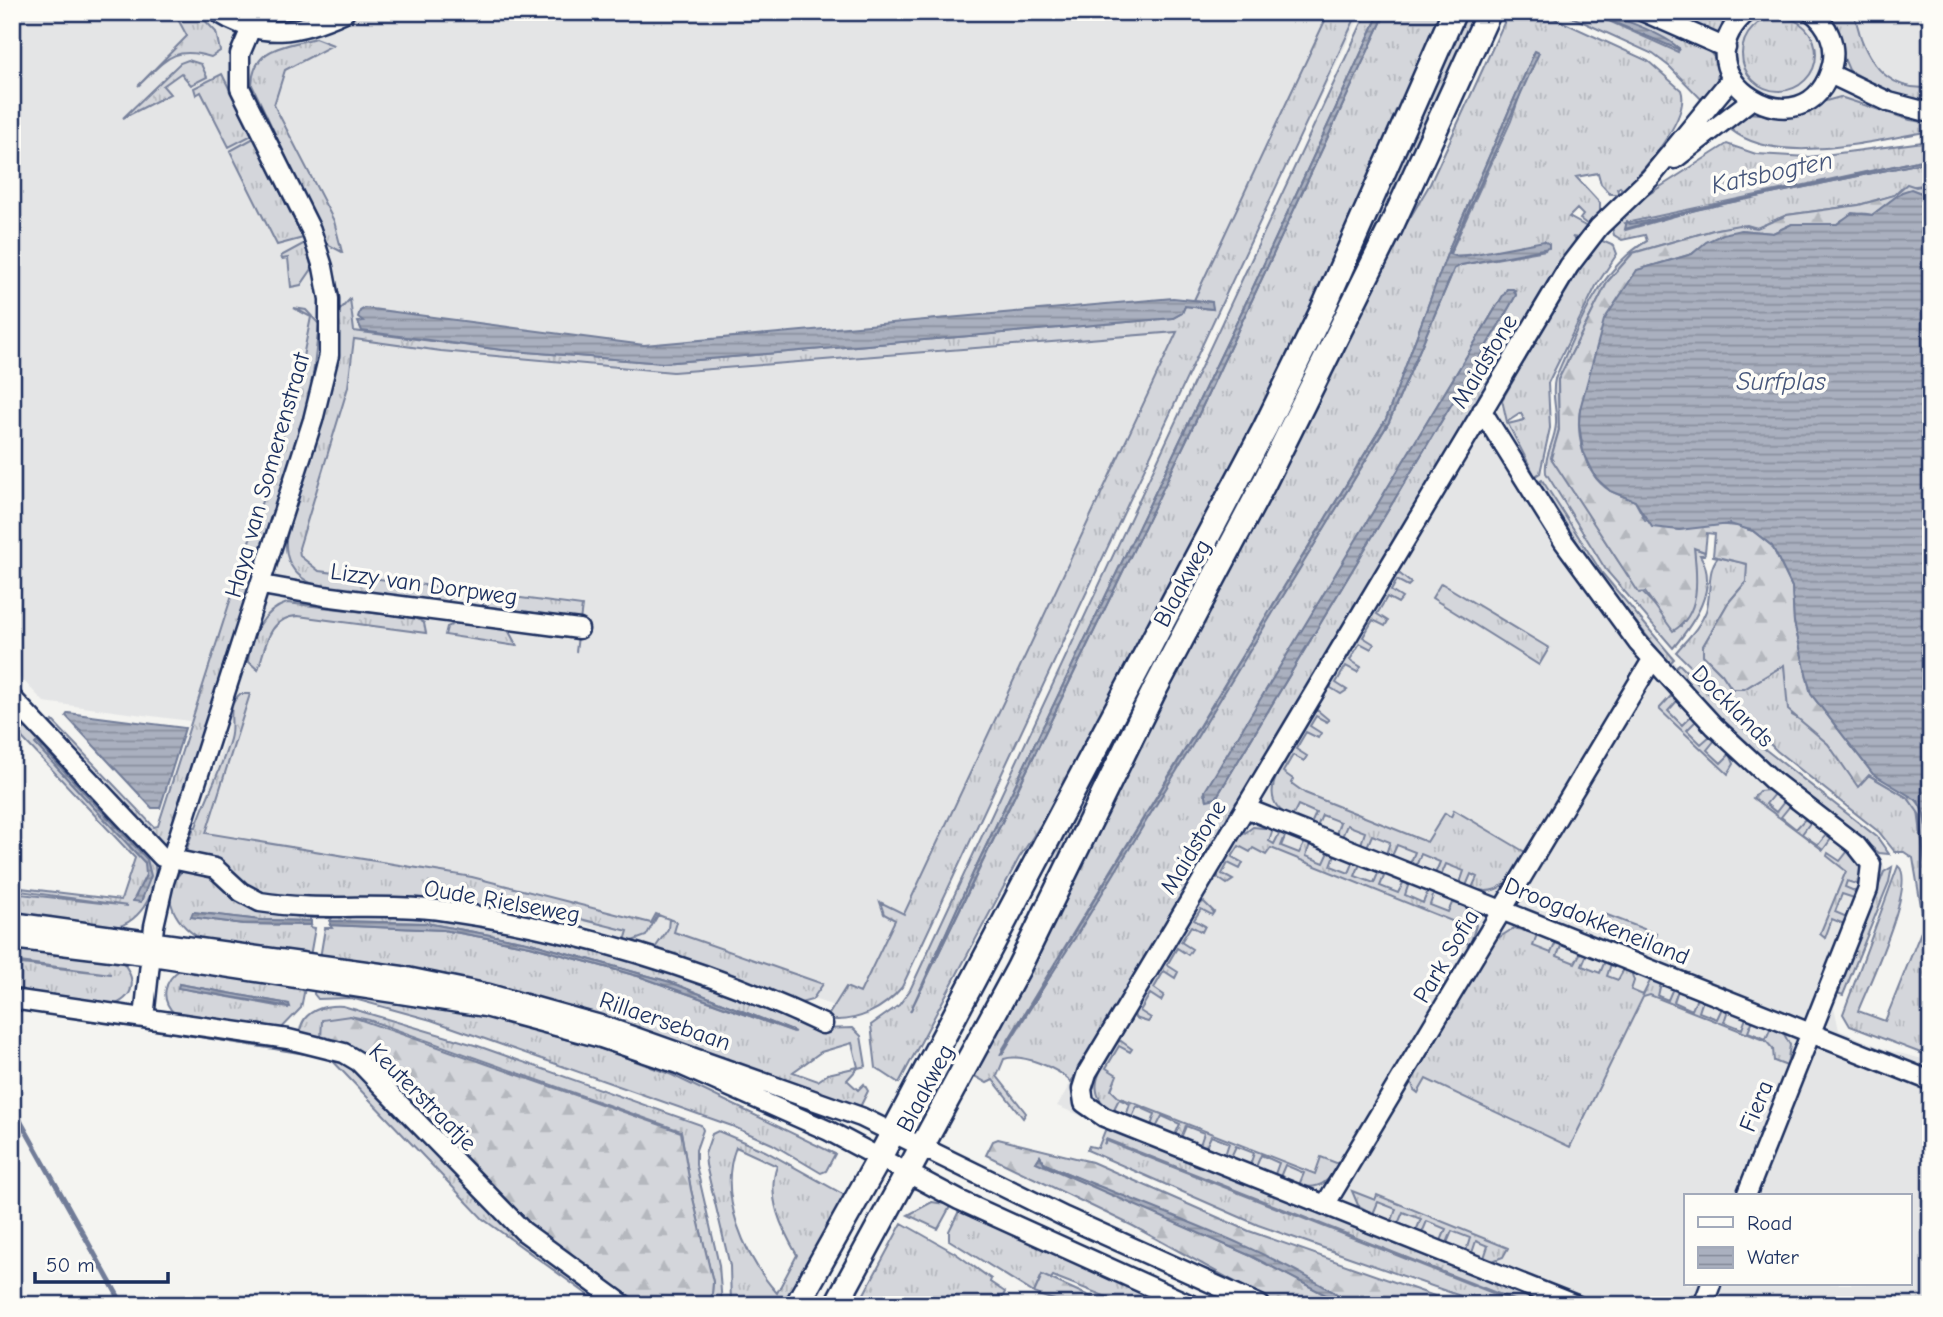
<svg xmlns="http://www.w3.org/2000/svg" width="1943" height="1317" font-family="'Comic Neue',sans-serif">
<defs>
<pattern id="grass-tufts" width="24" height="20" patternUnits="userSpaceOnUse" patternTransform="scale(1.75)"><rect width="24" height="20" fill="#d4d6db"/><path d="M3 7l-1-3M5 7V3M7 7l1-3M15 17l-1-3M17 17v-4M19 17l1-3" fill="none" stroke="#b5b8be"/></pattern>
<pattern id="forest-firs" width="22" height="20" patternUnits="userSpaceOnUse" patternTransform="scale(1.75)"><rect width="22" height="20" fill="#d4d6db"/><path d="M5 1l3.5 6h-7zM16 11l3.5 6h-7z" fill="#b5b8be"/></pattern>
<pattern id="water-rules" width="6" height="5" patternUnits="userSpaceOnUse" patternTransform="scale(1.75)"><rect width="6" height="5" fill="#aab0bf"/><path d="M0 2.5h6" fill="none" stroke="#8a909e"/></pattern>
</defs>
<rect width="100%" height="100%" fill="#f4f4f1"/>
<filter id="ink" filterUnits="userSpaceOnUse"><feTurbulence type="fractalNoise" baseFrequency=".0143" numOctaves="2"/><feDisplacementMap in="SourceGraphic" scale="14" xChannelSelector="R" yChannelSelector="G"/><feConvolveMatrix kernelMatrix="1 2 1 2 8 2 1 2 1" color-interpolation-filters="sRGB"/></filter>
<g filter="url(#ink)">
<path fill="#e4e5e6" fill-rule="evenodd" d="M12,12H1362L868,1017L503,898L191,846L228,726L44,702L12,669Z
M1600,12H1931V126L1764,133L1650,36Z
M1481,391L1505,410L1641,627L1774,767L1876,843L1886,871L1876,905L1834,1007L1839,1030L1887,1050L1931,1061V1305H1552L1057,1106ZM1686,1196H1910V1284H1686Z"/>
<path fill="url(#grass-tufts)" stroke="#78829c" stroke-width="2" fill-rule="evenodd" d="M174,12H197L216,32L220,51L211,57C172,45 165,61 138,86L187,36Z
M1329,12H1358L902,987C884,1009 856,1024 826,1019L846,987L860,993L895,920L884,914L880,902L904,914L1177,332L673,372L441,351L354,339L348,387L299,548L300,556L319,571L455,589L448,602C421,598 324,592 307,581C291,572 285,557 286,540C305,460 340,396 339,311L350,299L354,331L502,350L663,363L1173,318L1182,313L1185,306L1213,309L1211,302L1194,300Z
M1367,12H1380L1243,309L974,871L921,990L1197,418L1386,12H1443L1354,219L1259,416L1061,794L1019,858L899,1083L876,1068L871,1025L899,1005L910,990Z
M1465,12H1479L1326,338L1059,863L1051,859L1125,716Z
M1509,12H1541L1648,61L1681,90C1691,118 1642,172 1623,190L1620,187L1617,189L1619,194H1610L1601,184L1598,173L1576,177L1600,203V212L1588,225L1580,219L1583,215L1577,209L1569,217L1587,227L1578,238L1572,237L1576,240L1071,1082C1058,1068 1022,1053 1004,1059L997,1076L1026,1113L1023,1118L993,1080L987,1083L973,1075L1389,253L1430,184ZM1535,51L1511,121L1449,256L1546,250L1461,265L1454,269L1389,422L1003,1053L1002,1050L1386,419L1450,246ZM1507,289L1515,290L1516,295L1503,318L1216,798L1204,794Z
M1561,12H1589L1678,52L1679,48L1603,12C1631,12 1645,19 1670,30C1708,47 1736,59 1705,103L1670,67L1653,54Z
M1658,12H1706L1721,19L1723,24L1718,35Z
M1824,12H1852C1857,20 1858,30 1861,38C1873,71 1896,92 1931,87V104L1888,92L1849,70Z
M1742 54a37 37 0 1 1 74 0a37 37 0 1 1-74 0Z
M315,38L333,45L285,70L274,105L334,221L342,252L327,244L252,85C253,46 286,47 315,38Z
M188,60L201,64L207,77L191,85L181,73L163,86L170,94L123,118L180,63Z
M222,74L252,135L229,147L201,92L196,95L194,88Z
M1840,97L1910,120L1931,123V131C1875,140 1770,170 1726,125L1746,113L1776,115Z
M254,138L303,238L277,245L230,151Z
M1931,141V158L1625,223L1628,226L1626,230L1699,209L1931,161V184L1901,188L1894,195L1859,205L1787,215L1757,228L1747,225L1717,229L1633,253L1608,281L1558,380L1559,430L1551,458C1595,513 1620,587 1681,626C1698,600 1697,578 1694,548L1705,552L1704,555H1700C1720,587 1693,624 1673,648L1606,570L1546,473C1544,455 1555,441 1556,424C1557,408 1551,395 1555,379C1576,331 1600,267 1647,241L1645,235L1622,240L1614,235L1612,227L1646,196L1727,144L1756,154L1809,157Z
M1600,240L1614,246L1617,254L1596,286L1548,383L1550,428L1540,473L1535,476L1508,424L1524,420L1521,413L1507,422L1502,400L1567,287Z
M305,243L312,269L301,285L291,287L288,258L282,259L281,256Z
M294,308L306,310L319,324L311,393L165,848L49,726L53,721L154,827L158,826L294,401L311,317Z
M1542,480L1602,573L1674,659L1669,664L1593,567L1539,482Z
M1718,557L1748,564L1746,582L1728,603L1703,646V655L1722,674L1732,689H1744L1784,665L1792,715C1821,729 1841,759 1858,786L1868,775L1908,798L1918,811L1931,910V1057L1850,1026L1843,1014L1898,866C1918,881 1867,988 1858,1011L1885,1021L1924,924L1913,858L1904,852H1895L1879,832L1777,751L1676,652C1687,639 1700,627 1706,611C1712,594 1706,571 1718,557Z
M1400,574L1411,583L1408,586L1397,580L1391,591L1402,598L1398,603L1387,597L1377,614L1388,621L1385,626L1373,620L1363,637L1374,644L1371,649L1360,643L1350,660L1361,667L1357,672L1346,666L1336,683L1347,690L1341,694L1331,688V683L1395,575Z
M1441,583L1549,648L1539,665L1432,598Z
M483,593L582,606L576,652L580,619L483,606Z
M287,603L416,618L424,623L426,633L298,616C268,617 266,646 258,670L248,661C251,636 262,611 287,603Z
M456,623L508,630L517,646L445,635L447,627Z
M1679,664L1766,750L1877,837L1889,854L1879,853L1778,772L1730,729L1673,669Z
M240,694H250L206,833L472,877L651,923L656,914L677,922L674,932L823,984L812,1000L797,1004L653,951L668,929L669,919L658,915L646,936L624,944L628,931L525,905L521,918L279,897L263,894L185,855L194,827H196C206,797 221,771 230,739C235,722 225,707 240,694Z
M1671,696L1677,701L1668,711L1682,725L1691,716L1696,721L1687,730L1701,744L1710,736L1715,740L1707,750L1721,763L1730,754L1734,764L1728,774L1659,709Z
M12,708L154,861C161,886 141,924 114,927L12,917V893L128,906L12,890V887L121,900L135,858L12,727V721L21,731L24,729L12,718Z
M1317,710L1329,720L1327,722L1316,716L1310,726L1321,733L1318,738L1306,732L1296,749L1307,756L1304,761L1293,755L1283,772L1293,779L1291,783L1305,793L1427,842L1445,813L1451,817L1454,810L1525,852C1512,875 1502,900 1472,888L1477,877L1471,874L1466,886L1460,883L1464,871L1446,864L1441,876L1435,874L1440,862L1421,854L1416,866L1410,864L1415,852L1397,845L1392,856L1386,854L1390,842L1372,835L1367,847L1361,844L1365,832L1347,825L1342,837L1336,834L1340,822L1322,815L1317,827L1311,824L1316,813L1298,805L1292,817C1254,801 1281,767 1295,743C1301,732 1307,717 1317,710Z
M1769,790L1774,794L1766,804L1776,812L1784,802L1789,807L1781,817L1796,829L1805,819L1810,823L1802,834L1818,845L1826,835L1831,839L1823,850L1753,798L1759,791Z
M1253,827L1273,829L1269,841L1274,844L1280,832L1286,834L1281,846L1299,853L1305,842L1310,844L1306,856L1324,863L1329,852L1335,854L1331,866L1349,873L1354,861L1360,864L1355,876L1374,883L1379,871L1385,874L1380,886L1398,893L1404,881L1409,883L1405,895L1423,903L1428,891L1434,893L1430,905L1448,912L1453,901L1466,907L1476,925L1470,945L1459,938L1462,929L1457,923L1271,848L1266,855L1253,848L1250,852L1239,846L1232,857L1243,863L1240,869L1228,863L1222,874L1233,880L1227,884L1218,878V872L1238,838Z
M1848,851C1860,860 1863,871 1859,885L1847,881L1845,887L1857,892L1854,898L1842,894L1835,912L1847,917L1844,924L1832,919L1825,938L1820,934L1846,871L1827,856L1828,853L1840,861Z
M1892,867L1889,882L1843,995L1837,993L1884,872Z
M182,871L204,873L315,915L316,918H310V921L260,920L193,912L191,917L243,924L311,925L310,927L315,928L310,956L204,940C178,928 156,896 182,871Z
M1204,902L1214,912L1212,915L1201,909L1194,920L1205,926L1202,932L1191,926L1181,942L1192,949L1188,955L1177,948L1167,965L1178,972L1175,978L1164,971L1154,988L1164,995L1161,1001L1150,994L1140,1011L1151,1018L1148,1022L1135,1018L1134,1013L1199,903Z
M333,913L428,917L495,927L654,967L730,991L821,1029L853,1028L861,1036L866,1066L858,1068L847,1080L858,1090L864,1084L868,1091L860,1107L320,958L325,928H332L330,925L443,930L530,946L641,977L794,1032L670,982L527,942L426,923L330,921L332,918H327ZM852,1043L858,1067L828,1074L818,1081L793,1072L821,1052Z
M1602,913L1657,934L1653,943L1599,921Z
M1514,928L1537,934L1533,946L1551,953L1556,942L1562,944L1557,956L1575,963L1581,952L1587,954L1582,966L1600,973L1605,961L1611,964L1607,976L1618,980L1624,969L1631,971L1634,981L1631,990L1643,995L1651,979L1661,983L1658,996L1668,1000L1673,988L1678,990L1674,1002L1692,1010L1697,998L1703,1000L1699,1012L1717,1019L1722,1008L1728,1010L1724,1022L1742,1029L1746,1018L1753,1020L1748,1032L1766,1039L1771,1027L1784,1034L1790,1045L1787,1066L1774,1061L1773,1049L1766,1041L1650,995L1643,997L1570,1147L1426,1079L1418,1093L1414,1090L1411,1080L1495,940Z
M12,944L118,956C134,974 140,994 114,1005L12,993V963L111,974L12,961Z
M181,969L306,983L301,1008L279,1031L175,1014C159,999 164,980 181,969ZM179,984L289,1004L288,1008L179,988Z
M315,985L485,1017L609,1051L672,1075L835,1154L826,1171L821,1173L772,1144L732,1126L431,1020L351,998L318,999L314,994Z
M343,1006L478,1046L701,1125L703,1130L696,1150V1165L719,1265L722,1305H711L713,1282L691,1190L681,1131L369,1020L350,1016L321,1039L304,1037L300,1031C303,1010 324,1005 343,1006Z
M44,1012L287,1045L349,1062L615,1305H602L483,1219L330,1058Z
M1121,1041L1132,1049L1130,1052L1119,1046L1106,1068L1117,1075L1111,1090L1118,1097L1315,1174L1321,1157L1339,1164C1330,1181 1319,1191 1299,1185L1304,1173L1285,1165L1280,1177L1275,1174L1279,1163L1261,1155L1256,1167L1250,1165L1254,1153L1236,1146L1231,1157L1225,1155L1229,1143L1211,1136L1206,1147L1200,1145L1204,1133L1186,1126L1181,1138L1175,1135L1180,1124L1162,1116L1156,1128L1151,1126L1155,1114L1137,1106L1132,1118L1126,1116L1130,1104L1119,1099L1113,1111C1081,1093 1103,1065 1116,1042Z
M1106,1128H1107L1551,1305H1527L1106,1139L1104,1144L1107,1141L1523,1305H1486L1258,1225L1087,1150L1089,1146L1098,1148Z
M718,1131L765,1151L846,1196L789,1305H731L730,1266L706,1165L705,1154L712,1134ZM736,1147L777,1166C766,1197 782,1229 797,1255L777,1293C745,1257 717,1196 736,1147Z
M1352,1191L1375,1200L1377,1195L1508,1248L1503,1257L1492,1261L1484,1258L1488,1246L1476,1241L1472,1253L1466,1251L1470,1238L1452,1231L1447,1243L1441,1241L1446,1229L1427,1221L1422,1233L1416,1231L1421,1219L1403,1212L1398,1224L1392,1221L1396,1209L1378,1202L1373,1214L1358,1205Z
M932,1202L951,1205L938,1229L908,1215Z
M960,1209L1176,1305H1127L1053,1276L1050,1280L1042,1275L1034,1293L949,1240V1231Z
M902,1223L955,1253L991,1279L990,1282L1005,1292L999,1305H858Z"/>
<path fill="url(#forest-firs)" stroke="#78829c" stroke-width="2" d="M1907,184L1916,187L1931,184V197C1907,182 1892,201 1872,215C1859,211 1848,215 1837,224H1792L1773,233L1741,230L1707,242L1692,254L1637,270L1580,409C1576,436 1584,474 1609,490C1617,495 1626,497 1635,501L1645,520L1679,530L1713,524L1738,526L1753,531L1772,546L1792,587L1794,622L1811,694L1873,774L1912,795L1923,809L1931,857V910L1920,815L1908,798L1869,775L1858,787L1828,744L1788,710L1784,665L1744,689H1732L1722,674L1703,655V646L1728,603L1746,582L1747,564L1713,556L1715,534L1707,533L1705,552L1694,548C1697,576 1702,614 1673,631L1645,592L1639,593L1551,458L1559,430L1558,380L1608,281L1633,253L1717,229L1739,225L1757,228L1787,215L1859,205L1894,195Z
M350,1016L681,1132L691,1190L713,1282L711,1305H635L602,1283L544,1241L321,1039L322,1020Z
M998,1139L1092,1162L1249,1231L1460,1305H1354L1334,1292L1235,1244L1045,1164L1040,1156L1037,1161L1251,1256L1345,1305H1277L1133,1226L986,1155L993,1141Z
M1042,1275L1109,1305C1083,1305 1059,1304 1034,1293Z"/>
<path fill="url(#water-rules)" stroke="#717c98" stroke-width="2" d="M1380,12H1386L1197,418L910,1012L974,871L1243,309Z
M1589,12C1609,12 1668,35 1680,50Z
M1535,51L1539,53L1449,254L1459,257L1544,241L1549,244V248L1461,265L1454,269L1389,422L1078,933L1000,1055L1386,419L1450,246Z
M1931,158V161L1699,209L1625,229L1627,221L1630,224L1646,221Z
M1911,189L1931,197V857L1924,814L1918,801L1873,774L1811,694L1794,622L1792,587L1772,546L1753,531L1730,524L1679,530L1652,527L1635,501L1610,491L1596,478L1583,451L1579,424L1580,409L1604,320L1637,270L1692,254L1706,242L1723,234L1741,230L1773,233L1792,224H1837L1852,213L1872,215L1902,192Z
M1507,289H1513L1516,295L1503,318L1216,798L1207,800L1205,791Z
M1173,298L1212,302L1213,309L1185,306L1182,313L1173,318L663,363L502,350L362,331L358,322L363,321L358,317L360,311L365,308L644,345Z
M68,713L185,728L160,808H152L66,716Z
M37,742L147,859L151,876L141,902L133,901L146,875L145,863L35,744Z
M193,912L260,920L311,921V925L243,924L191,917Z
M330,921L426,923L527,942L670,982L795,1032L641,977L530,946L443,930L330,925Z
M179,984L289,1004L290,1007L178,988Z
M1040,1156L1045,1164C1148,1208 1260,1243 1354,1305H1345L1251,1256L1036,1162Z"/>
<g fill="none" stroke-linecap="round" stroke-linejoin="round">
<path stroke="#717c98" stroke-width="5" d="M12,1106L123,1305"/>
<defs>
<path id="minor" d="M217,12C263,41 299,33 345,12
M1644,12L1726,48
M1747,12C1672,76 1808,160 1832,65C1837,45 1828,25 1812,12
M1830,74L1889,102L1931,113
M1675,159L1751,100
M1482,411L1564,542L1638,643L1714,726L1772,780L1856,845L1871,864L1868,889L1746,1196
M262,585L324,596L579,629
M12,698L162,857L215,868L241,892L260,902C321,912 385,902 446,911C573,929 707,969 823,1024
M1245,808L1931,1081
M12,922L402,976L489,994L604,1026L861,1117L1065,1217L1260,1305
M12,939L152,956L485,1007L601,1038L678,1064L829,1131L959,1200L1191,1305
M12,999L288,1039L344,1053L359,1062L387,1091L523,1231L624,1305
M144,1018L154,926L164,882L313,420L329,355V299L323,267L311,230L240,88V54L251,28
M1325,1205L1652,660
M1576,1305L1104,1117L1084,1103L1082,1089L1087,1073L1569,266L1599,227L1650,178L1732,78
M1703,1305L1711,1284"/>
<path id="major" d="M797,1305L880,1157L1265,428L1323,309L1454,12
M836,1305L1018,969L1154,691L1264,483L1390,229L1489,12"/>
</defs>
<use href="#minor" stroke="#1b2f5e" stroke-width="23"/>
<use href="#major" stroke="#1b2f5e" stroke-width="28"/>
<use href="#minor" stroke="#fdfcf7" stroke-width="18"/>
<use href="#major" stroke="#fdfcf7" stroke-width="23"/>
</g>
</g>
<g text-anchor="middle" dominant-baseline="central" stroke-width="7" stroke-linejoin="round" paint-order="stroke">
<g font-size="24" fill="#1b2f5e" stroke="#fdfcf7">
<text transform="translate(1484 361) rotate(-59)">Maidstone</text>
<text transform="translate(267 475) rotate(-74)">Haya van Somerenstraat</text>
<text transform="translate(1182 583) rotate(-62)">Blaakweg</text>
<text transform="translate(424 584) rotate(8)">Lizzy van Dorpweg</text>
<text transform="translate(1733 706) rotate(45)">Docklands</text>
<text transform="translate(1193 847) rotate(-59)">Maidstone</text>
<text transform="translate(502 901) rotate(10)">Oude Rielseweg</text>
<text transform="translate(1597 921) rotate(22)">Droogdokkeneiland</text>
<text transform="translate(1446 956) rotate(-59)">Park Sofia</text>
<text transform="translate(665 1021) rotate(19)">Rillaersebaan</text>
<text transform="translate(925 1088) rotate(-62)">Blaakweg</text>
<text transform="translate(423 1097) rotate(45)">Keuterstraatje</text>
<text transform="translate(1756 1106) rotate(-68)">Fiera</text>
</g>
<g font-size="26" font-style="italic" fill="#46567b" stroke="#fdfcf7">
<text transform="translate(1772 173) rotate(-12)">Katsbogten</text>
<text x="1781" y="382">Surfplas</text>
</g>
</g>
<rect width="1943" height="1317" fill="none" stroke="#fdfcf7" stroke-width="42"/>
<rect x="21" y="21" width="1901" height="1275" fill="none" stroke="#1b2f5e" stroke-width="2.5" filter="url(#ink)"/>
<rect x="1684" y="1194" width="228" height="91" fill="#fdfcf7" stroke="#a3aaba" stroke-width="2"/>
<rect x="1698" y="1217" width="35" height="10" fill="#fdfcf7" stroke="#a3aaba" stroke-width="2"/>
<text x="1747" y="1230" font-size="21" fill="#1b2f5e">Road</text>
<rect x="1698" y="1247" width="35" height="21" fill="url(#water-rules)" stroke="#a3aaba" stroke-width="2"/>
<text x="1747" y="1264" font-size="21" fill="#1b2f5e">Water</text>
<path d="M35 1272v10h133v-10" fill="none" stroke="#1b2f5e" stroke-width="3.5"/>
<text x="46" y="1272" font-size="21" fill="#1b2f5e" stroke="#fdfcf7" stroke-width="5" paint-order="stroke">50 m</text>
</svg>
